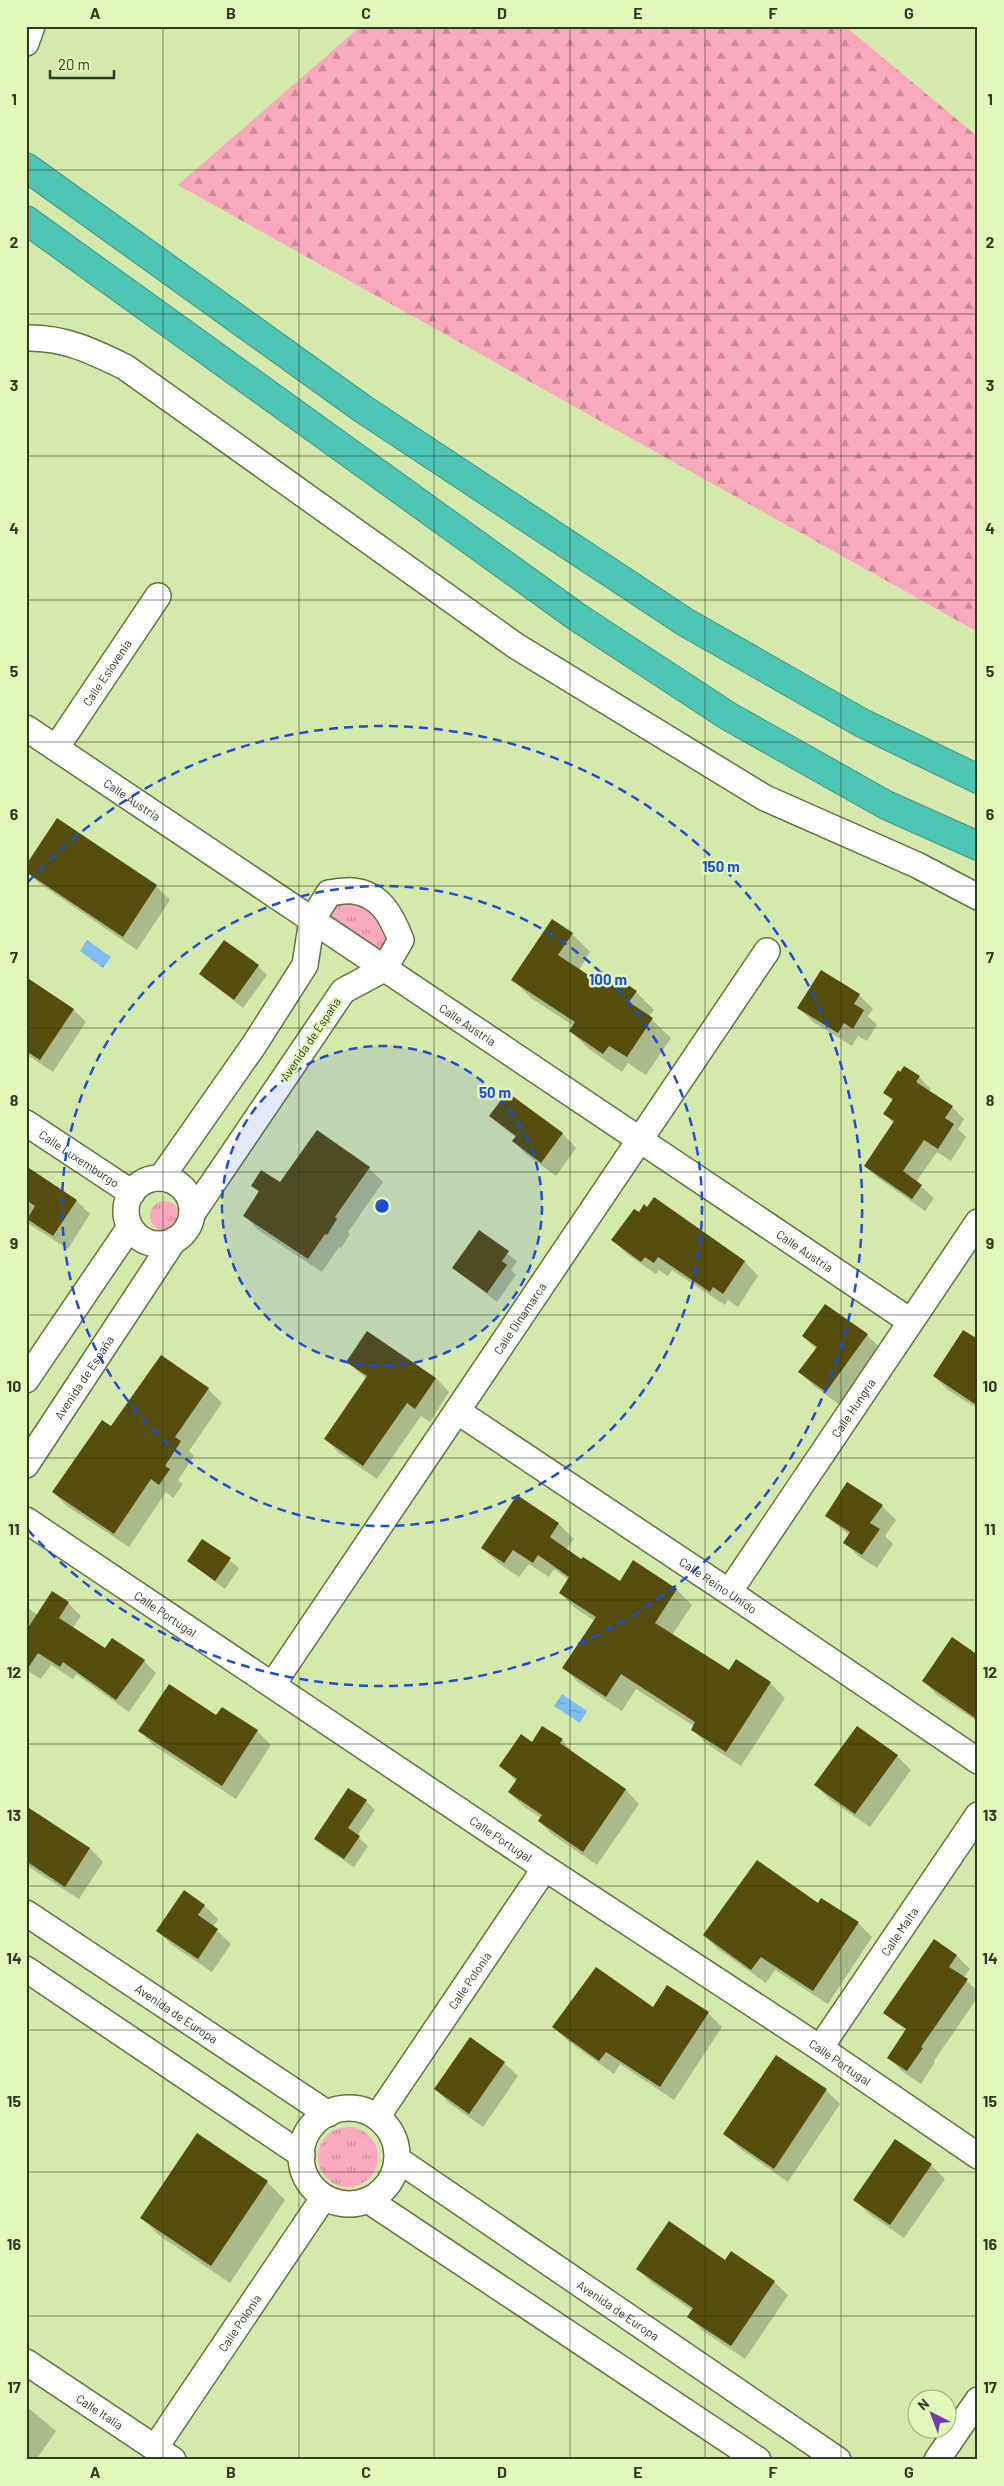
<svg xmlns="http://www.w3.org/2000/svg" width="1004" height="2486" font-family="Barlow,sans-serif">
<defs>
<pattern id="grass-tufts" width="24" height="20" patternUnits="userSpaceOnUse" patternTransform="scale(1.25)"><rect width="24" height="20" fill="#faa8bd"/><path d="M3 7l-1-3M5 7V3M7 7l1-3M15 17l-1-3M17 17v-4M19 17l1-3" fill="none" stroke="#cb8a99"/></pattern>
<pattern id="forest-firs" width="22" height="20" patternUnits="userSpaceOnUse" patternTransform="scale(1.25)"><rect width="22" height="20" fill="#faa8bd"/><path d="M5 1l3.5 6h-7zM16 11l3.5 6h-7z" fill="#cb8a99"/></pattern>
<pattern id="water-ripples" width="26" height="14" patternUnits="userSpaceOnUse" patternTransform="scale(1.25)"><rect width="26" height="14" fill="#7dbff2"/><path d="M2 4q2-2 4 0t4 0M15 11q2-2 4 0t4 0" fill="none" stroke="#679cc4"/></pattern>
</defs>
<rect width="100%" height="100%" fill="#d5e9ad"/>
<path fill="url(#grass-tufts)" d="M362,901L380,912L390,946L374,949L332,920L330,915L333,904Z
M150 1216a15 15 0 1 1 30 0a15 15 0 1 1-30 0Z
M318 2157a30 30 0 1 1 60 0a30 30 0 1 1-60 0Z"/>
<path fill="url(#forest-firs)" d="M361,26H845L978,137V632L178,185Z"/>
<path fill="url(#water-ripples)" d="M87,940L111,957L103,968L80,951Z
M562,1694L587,1711L580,1723L554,1706Z"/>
<path fill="#0003" fill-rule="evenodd" d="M58,820L156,886L170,900L137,950L39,883L26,871Z
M572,934L590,952L579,970L606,988L636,992L654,1010L649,1017L671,1038L646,1075L628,1063L622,1072L589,1049L570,1031L574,1026L531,998L513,980Z
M258,966L267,975L243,1008L201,974Z
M26,978L74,1010L86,1022L53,1072L26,1054Z
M859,995L873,1009L868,1016L877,1025L867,1041L858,1036L852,1046L813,1022L799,1008Z
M919,1077L931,1089L929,1092L952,1107L964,1119L958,1129L966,1137L951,1161L937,1152L916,1182L934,1198L925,1211L878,1178L865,1166L894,1124L885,1114L893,1101L884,1093Z
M507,1093L563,1134L576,1148L556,1176L527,1155L513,1141L516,1138L490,1116Z
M26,1167L77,1201L90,1214L68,1249L26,1222Z
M369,1168L383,1182L348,1232L350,1234L341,1248L339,1247L322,1272L258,1230L245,1216L260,1193L253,1185L281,1184Z
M654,1199L745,1262L758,1276L738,1307L728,1300L725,1305L672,1270L668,1276L659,1270L656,1274L627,1254L613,1240L648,1208Z
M479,1232L517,1261L511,1270L516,1275L497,1302L453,1268Z
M867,1335L881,1349L840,1405L814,1386L800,1372L816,1349L803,1336Z
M978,1341V1409L948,1390L934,1376Z
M161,1357L208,1389L222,1403L189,1451L194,1456L178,1480L183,1484L173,1498L166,1492L129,1547L67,1506L53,1492L111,1428Z
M347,1362L436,1378L449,1392L430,1422L421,1416L377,1479L339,1453L326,1439L367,1379Z
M517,1497L559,1524L574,1539L566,1550L582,1561L620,1583L634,1562L677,1590L692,1605L672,1635L729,1672L770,1683L785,1698L741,1766L707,1744L692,1729L694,1726L636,1689L622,1711L579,1683L564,1668L595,1621L575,1608L560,1593L569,1580L554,1569L549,1577L529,1564L519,1577L498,1563L483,1548Z
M882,1506L896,1520L885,1536L893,1544L877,1568L858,1556L845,1542L849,1535L826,1516Z
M203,1540L239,1568L225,1589L188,1561Z
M68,1603L81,1616L72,1629L105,1650L144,1661L156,1673L129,1712L76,1674L73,1679L51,1665L41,1679L26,1670V1607L38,1615Z
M978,1657V1722L937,1695L924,1681Z
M222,1708L257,1731L271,1745L236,1799L153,1745L140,1731L217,1717Z
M562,1740L575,1755L626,1790L639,1804L597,1865L553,1835L539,1821L541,1818L523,1806L509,1792L517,1782L501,1766L532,1743Z
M897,1756L911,1770L870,1827L829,1799L816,1785Z
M366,1801L375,1810L357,1836L368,1846L354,1867L325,1848L316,1839Z
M26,1809L90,1848L103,1862L79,1899L26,1865Z
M184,1892L205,1906L218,1919L213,1927L231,1944L212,1972L172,1945L158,1931Z
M822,1899L858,1923L872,1937L828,2004L775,1970L766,1983L718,1949L704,1935L818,1905Z
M957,1956L970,1969L963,1978L978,1991V1997L934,2061L935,2062L921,2084L902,2071L889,2058L906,2032L885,2013ZM898,2022L912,2032L911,2034L898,2025Z
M653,2009L708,2013L722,2027L674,2100L620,2064L614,2074L568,2041L554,2027Z
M777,2057L826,2090L840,2104L788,2182L739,2148L725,2134Z
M504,2063L518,2076L483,2127L449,2103L436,2089Z
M895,2141L931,2165L945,2179L904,2238L869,2214L855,2200Z
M267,2182L285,2200L230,2283L160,2236L142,2218Z
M726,2261L774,2282L788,2295L745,2359L703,2331L689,2317L693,2311L652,2283L638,2269Z
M26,2406L56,2431L36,2460H26Z"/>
<path fill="#554e0c" d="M57,818L157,885L123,937L26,872V865Z
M552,919L573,933L558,955L605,986L613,975L637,991L629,1002L653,1018L627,1057L609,1046L603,1054L569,1031L575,1022L511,980Z
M224,940L259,965L234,1000L199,974Z
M821,970L860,994L854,1004L864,1010L853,1029L844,1023L838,1033L797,1008Z
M26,977L74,1009L40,1060L26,1051Z
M904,1066L920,1076L916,1082L953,1106L945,1118L954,1124L938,1149L924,1140L903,1171L922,1185L912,1199L864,1166L894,1121L883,1114L893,1099L883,1093L898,1070L900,1072Z
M507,1092L563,1133L541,1163L512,1141L516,1136L489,1116Z
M317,1130L370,1167L335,1217L337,1219L327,1235L325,1234L308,1259L243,1216L259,1191L251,1186L261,1170L280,1182Z
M26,1166L77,1200L53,1236L27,1219L35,1206L26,1200Z
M654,1197L745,1261L723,1294L713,1287L710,1292L658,1257L654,1263L645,1257L641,1262L611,1240L634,1209L639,1212L644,1204L647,1207Z
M479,1230L509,1251L502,1261L507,1265L487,1293L452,1268Z
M825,1304L868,1334L826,1392L798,1372L817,1347L802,1336Z
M963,1330L978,1339V1406L933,1376Z
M367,1331L436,1378L415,1409L407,1403L363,1466L324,1439L367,1376L346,1362Z
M161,1355L209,1388L175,1437L181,1441L165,1466L170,1469L159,1485L151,1479L114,1534L52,1492L102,1420L111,1426Z
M847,1482L883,1505L870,1523L880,1529L862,1555L843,1543L850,1532L825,1516Z
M517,1495L559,1523L550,1537L581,1559L583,1557L620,1581L633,1560L677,1589L655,1623L729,1670L736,1659L771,1682L726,1752L691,1730L695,1722L621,1674L606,1697L562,1668L596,1617L559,1593L569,1577L538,1555L533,1563L513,1550L504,1563L481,1548Z
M202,1539L231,1558L215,1581L187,1561Z
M52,1591L69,1602L59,1618L105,1648L112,1638L145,1660L116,1700L63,1662L60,1667L38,1653L26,1671V1631Z
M952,1637L978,1655V1720L922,1681Z
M169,1684L216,1715L222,1707L258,1730L222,1786L138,1731Z
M542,1726L563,1739L560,1743L626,1789L583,1852L538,1821L542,1815L508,1792L517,1779L499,1766L521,1734L532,1742Z
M857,1726L898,1755L855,1814L814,1785Z
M348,1788L367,1800L348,1828L360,1836L344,1859L314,1839Z
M26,1806L90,1848L65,1887L26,1861Z
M757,1860L818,1903L821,1898L859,1922L813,1991L761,1957L751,1970L703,1935Z
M184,1890L205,1905L198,1915L218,1929L198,1959L156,1931Z
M934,1939L957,1955L949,1967L968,1979L921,2047L923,2048L907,2071L887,2058L906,2029L883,2013Z
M596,1967L653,2007L667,1985L709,2012L660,2087L606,2052L599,2061L552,2027Z
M470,2037L505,2062L469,2114L434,2089Z
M776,2055L827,2089L774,2169L723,2134Z
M197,2133L268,2181L211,2266L140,2218Z
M895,2139L932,2164L890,2225L853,2200Z
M669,2221L725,2260L731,2251L775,2281L731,2346L687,2317L693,2308L636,2269Z"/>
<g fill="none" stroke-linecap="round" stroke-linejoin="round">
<defs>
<g id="minor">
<path d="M26,43L32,26"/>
<path d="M26,338C64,337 92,351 125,367L516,646L765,798L917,865L978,897"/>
<path id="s1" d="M26,728L910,1321"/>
<path id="s2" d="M56,748L158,596"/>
<path id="s3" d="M26,1123L132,1193"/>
<circle cx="159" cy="1211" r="33"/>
<path d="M161,1178L254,1045L305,965L312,920L329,893C337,892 346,890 353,891C381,894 392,917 401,940L384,969L343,991L192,1214"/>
<path d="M26,1380L130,1227"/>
<path id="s4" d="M457,1411L729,1592L978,1761"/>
<path id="s5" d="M26,1465L174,1240"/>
<path id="s6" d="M26,1520L545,1868L820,2048L978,2156"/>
<path id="s7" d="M729,1592L978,1222"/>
<path id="s8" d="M273,1684L767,951"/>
<path id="s9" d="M26,1913L328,2114"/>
<path d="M26,1969L302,2155"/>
<path id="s10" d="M820,2048L978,1815"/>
<circle cx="349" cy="2156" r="48"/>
<path id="s11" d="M377,2117L545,1868"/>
<path id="s12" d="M397,2159L838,2460"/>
<path d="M368,2200L758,2460"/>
<path id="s13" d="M26,2362L173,2460"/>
<path id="s14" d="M155,2448L324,2197"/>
<path d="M937,2460L978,2400"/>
</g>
<path id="motorway" d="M26,167L363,409L685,622L862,723L978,779
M26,220L577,617L728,716L886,805L978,846"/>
</defs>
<use href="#minor" stroke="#63743c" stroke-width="28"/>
<use href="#motorway" stroke="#449582" stroke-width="30"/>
<use href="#minor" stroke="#fff" stroke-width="25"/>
<use href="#motorway" stroke="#4ec6b6" stroke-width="28"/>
</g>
<path fill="none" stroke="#313921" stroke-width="1" stroke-opacity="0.55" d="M163,26V2460M299,26V2460M434,26V2460M570,26V2460M705,26V2460M841,26V2460M26,170H978M26,314H978M26,456H978M26,600H978M26,742H978M26,886H978M26,1028H978M26,1172H978M26,1315H978M26,1458H978M26,1600H978M26,1744H978M26,1886H978M26,2030H978M26,2172H978M26,2316H978"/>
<circle cx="382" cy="1206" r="160" fill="#1d4ed8" fill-opacity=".12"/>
<g fill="none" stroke="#1d4ed8" stroke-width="2.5" stroke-dasharray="9 6">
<circle cx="382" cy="1206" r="160"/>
<circle cx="382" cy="1206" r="320"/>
<path d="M28 882A480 480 0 1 1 28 1530"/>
</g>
<g text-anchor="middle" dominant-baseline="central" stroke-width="5" stroke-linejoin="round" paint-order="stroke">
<g font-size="12" fill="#313921" stroke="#e2f7ba">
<text stroke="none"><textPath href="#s2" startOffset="91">Calle Eslovenia</textPath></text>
<text stroke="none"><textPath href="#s1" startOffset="128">Calle Austria</textPath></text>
<text stroke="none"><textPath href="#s1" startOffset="532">Calle Austria</textPath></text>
<text transform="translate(310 1039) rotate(-56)">Avenida de España</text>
<text stroke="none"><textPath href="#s3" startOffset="64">Calle Luxemburgo</textPath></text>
<text stroke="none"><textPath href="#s1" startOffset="938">Calle Austria</textPath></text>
<text stroke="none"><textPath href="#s8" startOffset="441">Calle Dinamarca</textPath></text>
<text stroke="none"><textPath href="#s5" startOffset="105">Avenida de España</textPath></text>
<text stroke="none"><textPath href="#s7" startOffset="222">Calle Hungría</textPath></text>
<text stroke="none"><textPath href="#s4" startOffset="314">Calle Reino Unido</textPath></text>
<text stroke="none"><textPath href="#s6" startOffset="168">Calle Portugal</textPath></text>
<text stroke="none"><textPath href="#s6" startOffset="572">Calle Portugal</textPath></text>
<text stroke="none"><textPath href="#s10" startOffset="141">Calle Malta</textPath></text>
<text stroke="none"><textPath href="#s11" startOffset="165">Calle Polonia</textPath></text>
<text stroke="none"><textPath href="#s9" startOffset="181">Avenida de Europa</textPath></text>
<text stroke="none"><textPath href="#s6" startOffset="978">Calle Portugal</textPath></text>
<text stroke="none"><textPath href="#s12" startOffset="268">Avenida de Europa</textPath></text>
<text stroke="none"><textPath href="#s14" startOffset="151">Calle Polonia</textPath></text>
<text stroke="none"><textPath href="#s13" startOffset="89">Calle Italia</textPath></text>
</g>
</g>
<circle cx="382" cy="1206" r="8" fill="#1d4ed8" stroke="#e2f7ba" stroke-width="2.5"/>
<g font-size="15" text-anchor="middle" font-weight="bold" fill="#1d4ed8" stroke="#e2f7ba" stroke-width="5" stroke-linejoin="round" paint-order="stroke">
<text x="721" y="872">150 m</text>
<text x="608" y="985">100 m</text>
<text x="495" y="1098">50 m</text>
</g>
<rect width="1004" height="2486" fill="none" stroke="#e2f7ba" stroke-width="55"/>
<g transform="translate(932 2414) rotate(318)"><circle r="24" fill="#e2f7ba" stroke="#9bab7d"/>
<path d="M0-4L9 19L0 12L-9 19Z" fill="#753ab0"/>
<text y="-8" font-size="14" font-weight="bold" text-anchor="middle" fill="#313921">N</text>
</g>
<path d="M50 70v8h64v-8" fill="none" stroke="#313921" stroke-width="2.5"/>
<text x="58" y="70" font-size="15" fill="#313921" stroke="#e2f7ba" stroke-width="4" paint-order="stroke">20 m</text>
<rect x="28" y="28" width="948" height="2430" fill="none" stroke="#313921" stroke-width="2"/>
<g font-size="16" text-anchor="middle" font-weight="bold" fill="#313921">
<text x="95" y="19">A</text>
<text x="231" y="19">B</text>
<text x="366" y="19">C</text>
<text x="502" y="19">D</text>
<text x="638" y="19">E</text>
<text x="773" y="19">F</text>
<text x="909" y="19">G</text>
<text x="14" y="105">1</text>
<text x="990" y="105">1</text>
<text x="14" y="248">2</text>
<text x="990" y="248">2</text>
<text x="14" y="391">3</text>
<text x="990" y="391">3</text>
<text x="14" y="534">4</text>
<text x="990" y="534">4</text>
<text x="14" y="677">5</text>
<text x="990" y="677">5</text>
<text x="14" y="820">6</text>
<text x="990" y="820">6</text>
<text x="14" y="963">7</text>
<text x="990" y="963">7</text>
<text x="14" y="1106">8</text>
<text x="990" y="1106">8</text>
<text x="14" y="1249">9</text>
<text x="990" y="1249">9</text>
<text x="14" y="1392">10</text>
<text x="990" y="1392">10</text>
<text x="14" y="1535">11</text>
<text x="990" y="1535">11</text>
<text x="14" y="1678">12</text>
<text x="990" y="1678">12</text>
<text x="14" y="1821">13</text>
<text x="990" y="1821">13</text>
<text x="14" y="1964">14</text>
<text x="990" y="1964">14</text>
<text x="14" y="2107">15</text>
<text x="990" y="2107">15</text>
<text x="14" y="2250">16</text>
<text x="990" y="2250">16</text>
<text x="14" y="2393">17</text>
<text x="990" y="2393">17</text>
<text x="95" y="2478">A</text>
<text x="231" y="2478">B</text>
<text x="366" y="2478">C</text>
<text x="502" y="2478">D</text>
<text x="638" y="2478">E</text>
<text x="773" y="2478">F</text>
<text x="909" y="2478">G</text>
</g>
</svg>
